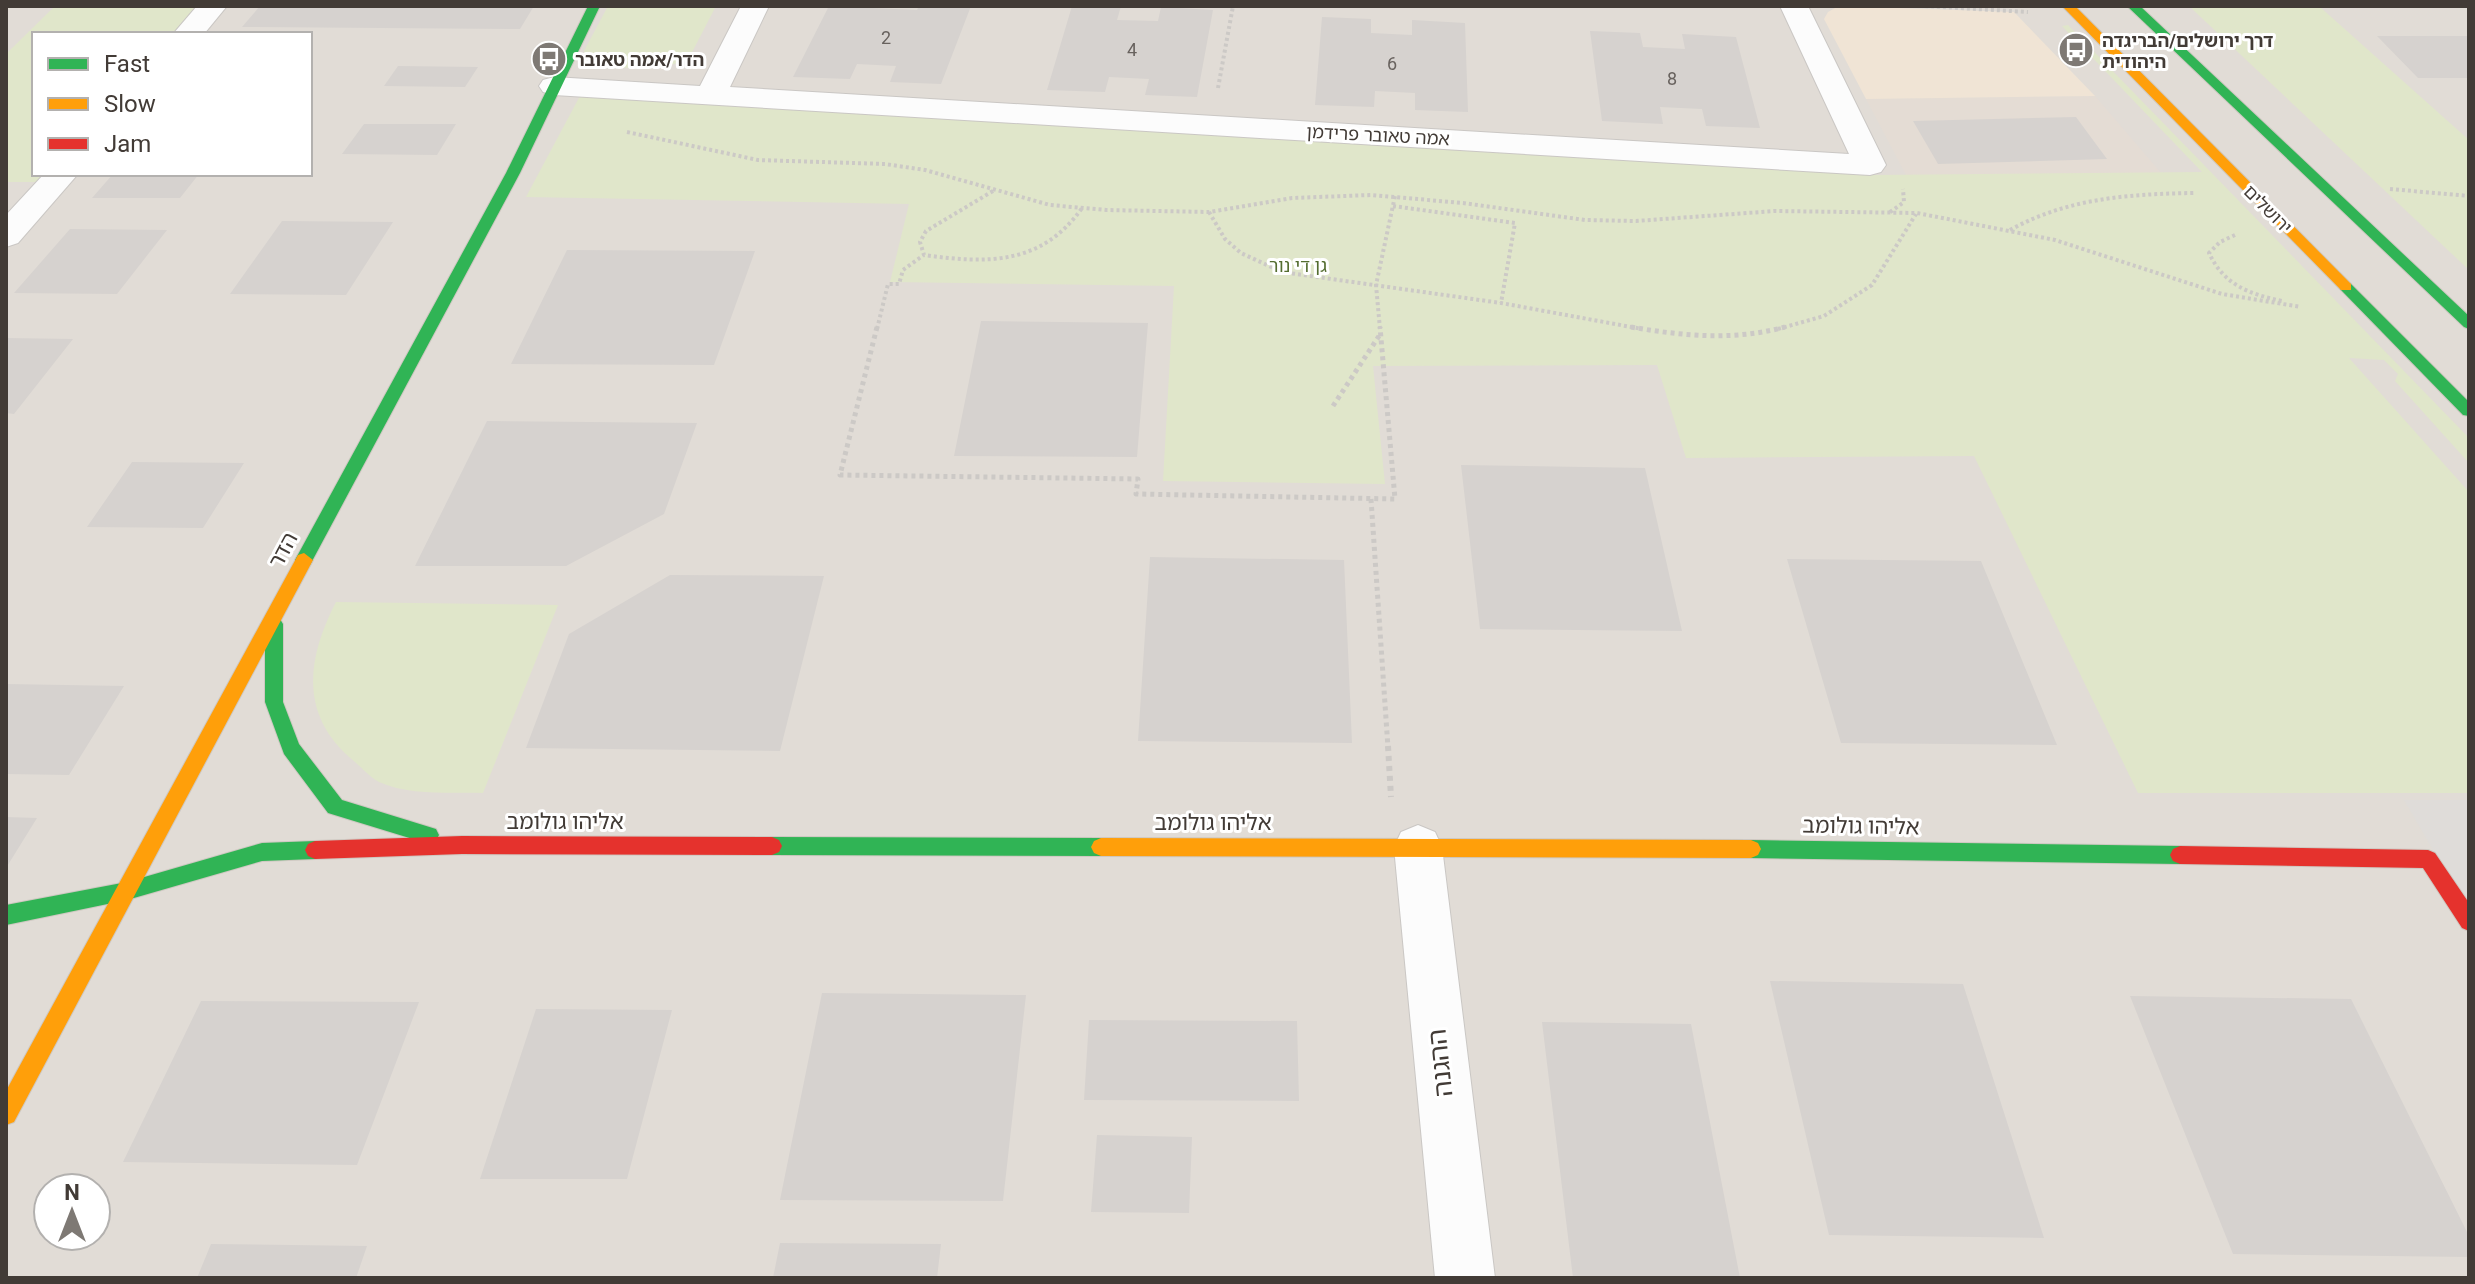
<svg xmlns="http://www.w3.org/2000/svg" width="2475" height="1284" font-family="Roboto,'Noto Sans Hebrew',sans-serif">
<rect width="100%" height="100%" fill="#eeebe8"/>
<path fill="#e1dcd6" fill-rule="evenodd" d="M6,6H2469V1278H6ZM34,34H310V174H34ZM48,1188H96V1236H48Z"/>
<path fill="#e4dcd4" d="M2095,96L2161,173L1906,175L1866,99Z"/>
<path fill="#e0e6ca" d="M55,6H203L177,34H34V174H51L43,182H6V54Z
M608,6H716L688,60C657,71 618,71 586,60L584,51Z
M2189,6L2320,7L2469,140V270Z
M2068,25L2469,438V463L2395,381L2398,374L2384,360L2349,358L2469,492V793H2138L1974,456L1686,458L1657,365L1373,366L1385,484L1163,481L1174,286L890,282L909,204L526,197L581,94L1875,175L2202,172L2062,26Z
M336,602L558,605L483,793C450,792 410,796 379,782C371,778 362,768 355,762C299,717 306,660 336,602Z"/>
<path fill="#f0e4d5" d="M1839,6L2014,12L2095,96L1866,99L1824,19L1828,12Z"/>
<path fill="#dfdcd9" d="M2404,800H2469V912Z"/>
<path fill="#d6d2cf" d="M260,6H534L520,29L242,27Z
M829,6L917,10L919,6H971L941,84L890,82L896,66L857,64L850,79L793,77Z
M1072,6H1121L1117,20L1158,21L1161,7L1213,10L1197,97L1145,95L1149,79L1109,77L1105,92L1047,90Z
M1322,17L1371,19V33L1412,35V20L1465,23L1468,112L1415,110V93L1375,91L1374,107L1315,105Z
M1590,31L1640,33L1643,47L1685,49L1682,34L1736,37L1760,128L1706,126L1702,109L1660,107L1663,124L1602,121Z
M2377,36H2469V78H2418Z
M398,66L478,67L465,87L384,86Z
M2076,117L2107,159L1938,164L1913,121Z
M364,124H456L437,155L342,154Z
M113,174H199L180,198H92Z
M282,221L393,222L346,295L230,294Z
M70,229L167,230L117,294L14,293Z
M567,250L755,251L714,365L511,364Z
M981,321L1148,323L1137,457L954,456Z
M6,338L73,339L14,414L6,413Z
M487,421L697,423L664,514L566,566H415Z
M132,462L244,463L203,528L87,527Z
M1461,465L1645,468L1682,631L1480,629Z
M1150,557L1344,560L1352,743L1138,741Z
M1787,559L1981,561L2057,745L1841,743Z
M670,575L824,576L780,751L526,748L569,634Z
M6,684L124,686L69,775L6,774Z
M6,817L37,818L6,868Z
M1770,981L1963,984L2044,1238L1829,1235Z
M822,993L1026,995L1003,1201L780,1200Z
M2130,996L2351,999L2469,1236V1257L2233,1254Z
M201,1001L419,1002L357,1165L123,1162Z
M536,1009L672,1010L627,1179H480Z
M1089,1020L1297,1021L1299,1101L1084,1100Z
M1542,1022L1691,1024L1740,1278H1573Z
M1097,1135L1192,1137L1189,1213L1091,1212Z
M780,1243L941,1244L937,1278H773Z
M211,1244L367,1246L356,1278H197Z"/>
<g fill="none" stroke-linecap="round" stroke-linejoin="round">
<defs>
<path id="street" d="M197,6H227L204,34H173Z
M741,6H769L730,87L1849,154L1780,6H1808L1886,165L1881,172L1870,175L554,95L543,92L539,86L543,80L554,77L700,86Z
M44,174H78L18,243L6,247V215Z
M1418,825L1435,832L1442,847L1495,1278H1435L1394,847L1401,832Z"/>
<path id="fast" d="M588,6H600L520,173L310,565H298L295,560L506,173Z
M2127,6H2140L2469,316V329L2464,327Z
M2346,282L2351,284L2469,402V416L2463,415L2341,290L2339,287Z
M274,617L280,619L283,624V702L299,744L342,800L436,829L439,835L436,841L429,844L328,813L284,754L265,702V624L268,619Z
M772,837L1101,838L1108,841L1111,847L1108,853L1101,856L772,855L765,852L762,846L765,840Z
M1751,840L2180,846L2187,849L2190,855L2187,861L2180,864L1751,858L1744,855L1741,849L1744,843Z
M315,841L322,844L325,850L322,856L315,859L262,861L127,900L6,925V905L127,882L262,843Z"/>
<path id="slow" d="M2062,6H2075L2351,284V290H2341Z
M304,553L313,560L14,1122L6,1125V1091L298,555Z
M1101,838L1751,840L1758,843L1761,849L1758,855L1751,858L1101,856L1094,853L1091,847L1094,841Z"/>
<path id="jam" d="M462,836L772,837L779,840L782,846L779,852L772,855L462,854L315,859L308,856L305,850L308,844L315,841Z
M2180,846L2428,850L2435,853L2469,903V931L2462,928L2423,868L2180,864L2173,861L2170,855L2173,849Z"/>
</defs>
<use href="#street" stroke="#cac7c4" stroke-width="2"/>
<use href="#fast" stroke="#cec8c1" stroke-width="2"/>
<use href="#slow" stroke="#cec8c1" stroke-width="2"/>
<use href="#jam" stroke="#cec8c1" stroke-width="2"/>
<path stroke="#ccc9c6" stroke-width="4" stroke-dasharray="3 3" stroke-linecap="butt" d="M1925,6L2028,12
M1218,88L1233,6
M627,132L758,160L885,164L925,170L1050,205L1106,210L1209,212L1292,198L1371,195L1463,203L1585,220L1636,221L1775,211L1917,213L2055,240L2222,294L2301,307
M2390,189L2469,196
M993,191L926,231L920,242L924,255C987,264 1042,265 1082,208
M1393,206L1515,223L1501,303
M1209,212L1225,239L1241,253L1282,272L1501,303L1642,329
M1890,212L1904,202L1903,189
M2010,230C2068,198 2129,194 2194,193
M2235,235L2220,242L2209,253C2224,285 2249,294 2282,301
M877,329L888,284H899L903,270L924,255
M1380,329L1376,285L1395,196
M1778,329L1824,316L1872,285L1916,214"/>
<path stroke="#ccc9c6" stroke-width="5" stroke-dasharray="4 4" stroke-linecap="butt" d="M877,327L840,475L1138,479L1136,494L1395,499L1380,327
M1631,327C1683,336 1734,341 1785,327
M1333,406L1379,336
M1371,499L1388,748"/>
<path stroke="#ccc9c6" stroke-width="6" stroke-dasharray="5 5" stroke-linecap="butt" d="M1388,746L1391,797"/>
<use href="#street" fill="#fcfcfc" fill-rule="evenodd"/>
<use href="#fast" fill="#30b455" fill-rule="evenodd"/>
<use href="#slow" fill="#ff9f0a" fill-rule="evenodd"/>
<use href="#jam" fill="#e5322d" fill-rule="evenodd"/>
</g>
<defs>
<symbol id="bus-disc" viewBox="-11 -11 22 22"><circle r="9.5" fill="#7e7974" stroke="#fff"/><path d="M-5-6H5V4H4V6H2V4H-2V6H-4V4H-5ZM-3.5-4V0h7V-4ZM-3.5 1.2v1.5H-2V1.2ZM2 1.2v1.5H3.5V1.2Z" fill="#fff"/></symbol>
</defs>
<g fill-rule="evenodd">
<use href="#bus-disc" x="2056" y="30" width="40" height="40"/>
<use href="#bus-disc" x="529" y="39" width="40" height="40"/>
</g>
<g text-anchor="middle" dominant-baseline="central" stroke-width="6" stroke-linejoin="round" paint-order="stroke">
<g font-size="18" fill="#68625e">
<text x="886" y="37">2</text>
<text x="1132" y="49">4</text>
<text x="1392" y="63">6</text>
<text x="1672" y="78">8</text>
</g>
<g font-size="18" font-weight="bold" fill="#423b36" stroke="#fff" text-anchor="start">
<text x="2102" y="40">דרך ירושלים/הבריגדה<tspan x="2102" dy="21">היהודית</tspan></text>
<text x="575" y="59">הדר/אמה טאובר</text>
</g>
<g font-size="18" fill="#423b36" stroke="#fff">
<text transform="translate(1378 135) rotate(3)">אמה טאובר פרידמן</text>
<text transform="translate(2268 209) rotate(45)">ירושלים</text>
</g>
<g font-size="18" fill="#546d30" stroke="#fff">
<text x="1298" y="265">גן די נור</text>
</g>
<g font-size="22" fill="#423b36" stroke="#fff">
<text transform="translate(283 550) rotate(-62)">הדר</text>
<text x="565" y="821">אליהו גולומב</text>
<text x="1213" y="822">אליהו גולומב</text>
<text transform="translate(1861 826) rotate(1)">אליהו גולומב</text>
</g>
<g font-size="26" fill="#423b36" stroke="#fff">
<text transform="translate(1440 1063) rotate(-96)">ההגנה</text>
</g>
</g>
<rect width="2475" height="1284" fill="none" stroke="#423b36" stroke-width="16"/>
<rect x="32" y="32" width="280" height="144" fill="#ffffff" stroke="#b3b1af" stroke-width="2"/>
<rect x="48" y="58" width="40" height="12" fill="#30b455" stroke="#b3b1af" stroke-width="2"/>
<text x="104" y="72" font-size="24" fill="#423b36">Fast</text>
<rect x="48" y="98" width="40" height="12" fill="#ff9f0a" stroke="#b3b1af" stroke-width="2"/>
<text x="104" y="112" font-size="24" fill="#423b36">Slow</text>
<rect x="48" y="138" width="40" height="12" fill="#e5322d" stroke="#b3b1af" stroke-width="2"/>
<text x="104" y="152" font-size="24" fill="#423b36">Jam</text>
<g transform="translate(72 1212)"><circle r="38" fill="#ffffff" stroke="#b3b1af" stroke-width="2"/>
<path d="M0-6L14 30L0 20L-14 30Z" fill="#7e7974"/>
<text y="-12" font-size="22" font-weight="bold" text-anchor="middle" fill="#423b36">N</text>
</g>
</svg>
